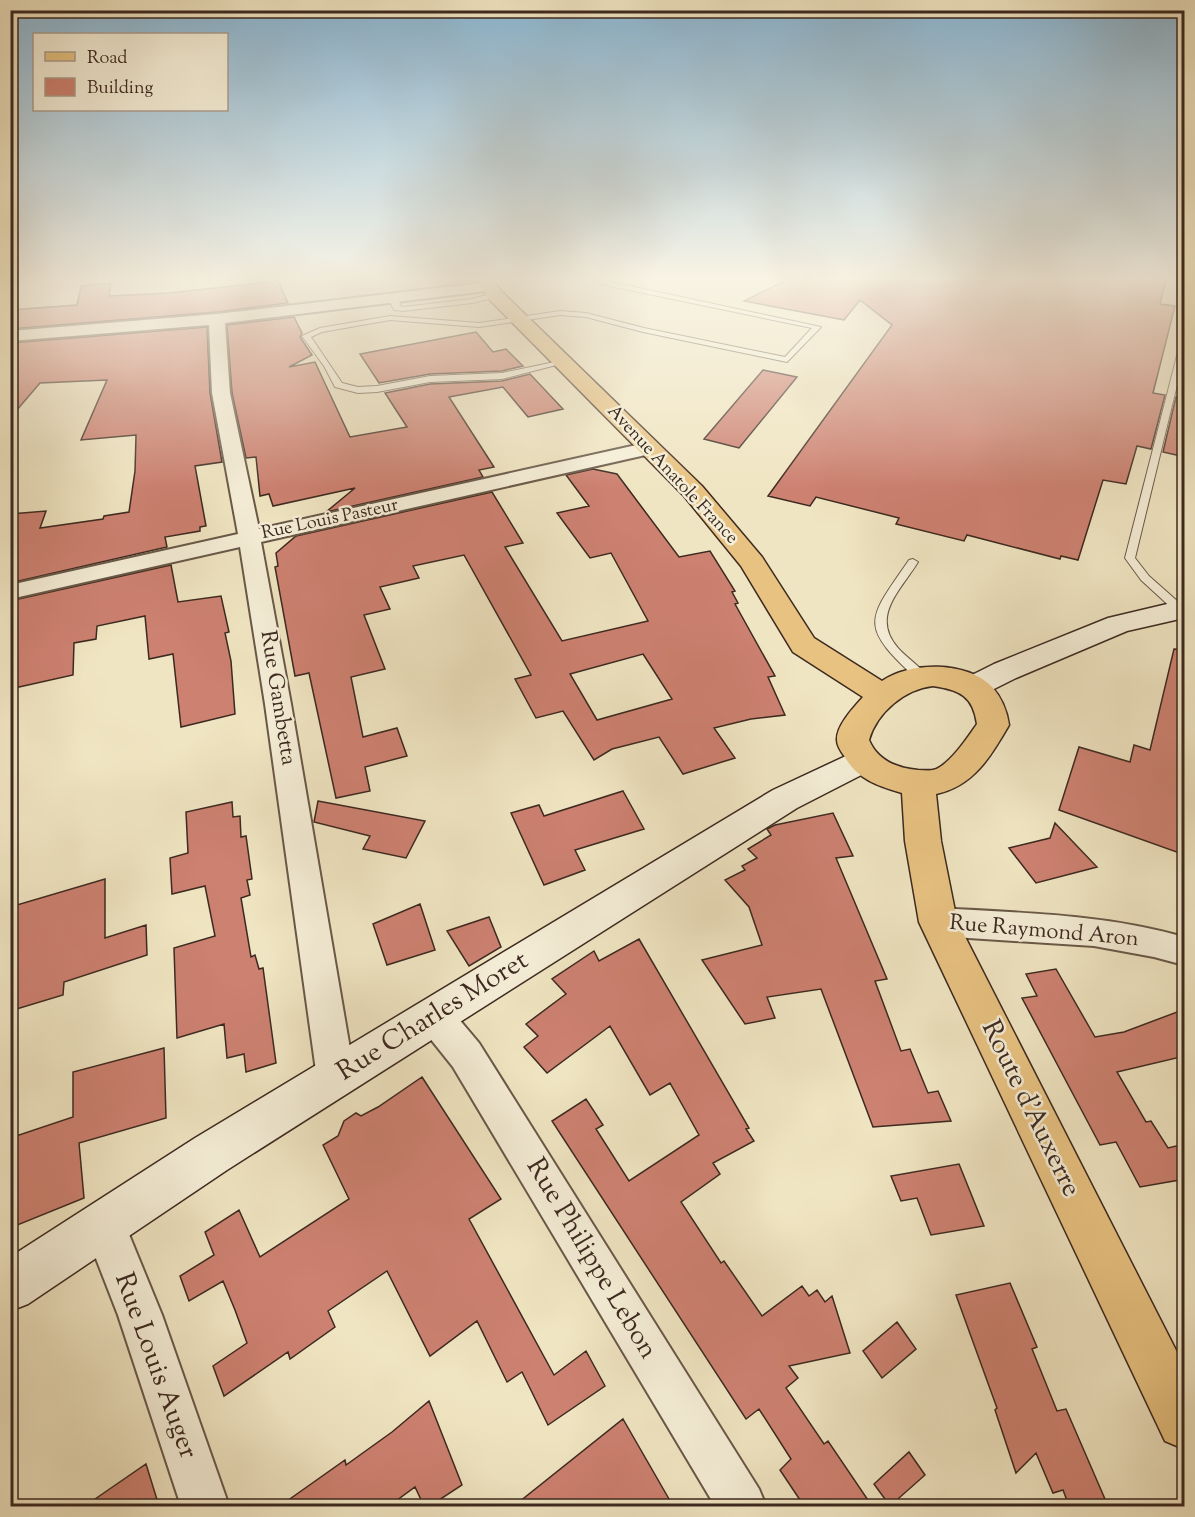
<svg xmlns="http://www.w3.org/2000/svg" width="1195" height="1517" font-family="'Sorts Mill Goudy',serif">
<rect width="100%" height="100%" fill="#f0e5c2"/>
<filter id="stains"><feTurbulence type="fractalNoise" baseFrequency=".00333" numOctaves="4"/><feColorMatrix values="0 0 0 0 .2 0 0 0 0 .09 0 0 0 0 .02 0 0 0 .5 -.17"/></filter>
<radialGradient id="worn" r=".72"><stop offset=".6" stop-color="#630" stop-opacity="0"/><stop offset="1" stop-color="#630" stop-opacity=".3"/></radialGradient>
<path fill="#cd8171" stroke="#3c2920" stroke-width="1.5" fill-rule="evenodd" d="M795,276H1167L1160,304L1175,306L1153,393L1165,395L1151,449L1137,446L1126,484L1103,480L1078,560L1061,556L1060,559L967,535L964,541L896,524L899,518L816,497L810,506L768,496L892,325L860,300L844,320L744,301Z
M278,281L288,303L217,312L10,329V310L77,305L81,286L111,283L109,296L169,293Z
M294,317L302,333L300,337L312,355L289,367L315,362L350,437L407,427L385,393L430,384L502,381L530,374L563,409L528,417L503,387L449,397L494,467L479,470L483,477L326,512L355,488L273,506L269,494L260,496L256,457L246,458L232,393L227,325Z
M207,327L210,393L222,462L195,466L206,526L200,527V531L165,537L167,547L10,583V514L46,511L40,528L103,519L104,516L129,512L135,471L136,435L81,440L107,380L40,383L10,418V343Z
M476,332L493,352L506,349L523,366L502,371L430,374L379,383L360,354Z
M763,370L797,377L739,448L704,439Z
M1176,397L1185,399V457L1163,452Z
M593,469L617,474L679,557L710,551L735,591L732,592L738,603L735,604L775,676L768,677L785,715L751,719L714,728L735,758L683,774L659,737L612,749L594,760L563,711L536,718L515,679L531,675L464,555L413,566L419,578L380,587L390,609L364,615L385,669L351,677L363,737L397,728L407,756L365,767L370,791L336,798L309,673L295,676L275,567L278,566L276,553L296,536L492,492L523,543L505,547L562,641L648,621L611,553L590,558L557,513L589,506L566,475ZM643,654L672,699L597,720L570,674Z
M171,565L178,602L221,596L229,632L225,633L231,661L235,714L181,727L173,654L149,659L145,616L97,626L96,639L74,643L73,675L10,689V647L15,646L14,600Z
M1174,649L1185,650V855L1059,810L1079,747L1130,762L1134,745L1150,750Z
M623,791L644,829L575,850L585,870L544,885L511,813L539,805L544,816Z
M318,801L425,821L406,858L363,849L370,836L314,822Z
M232,802L233,817L240,816L241,837L246,836L252,879L247,880L250,895L241,898L251,957L255,955L259,969L263,968L276,1063L246,1072L244,1054L227,1058L224,1024L177,1038L174,948L215,936L205,886L172,894L170,858L188,853L186,812Z
M833,813L853,856L836,858L887,979L875,981L901,1051L910,1049L928,1093L938,1091L951,1121L873,1127L821,989L767,997L775,1018L745,1024L702,960L762,945L749,907L725,880L745,870L742,866L757,858L748,849L771,835L767,829L775,825Z
M1055,823L1097,867L1036,883L1009,848L1050,838Z
M105,879V938L146,925L147,955L64,982L63,995L10,1011V907Z
M420,904L435,950L387,965L373,924Z
M489,917L501,947L469,966L447,931Z
M639,939L749,1128L746,1129L754,1141L713,1163L720,1174L681,1202L721,1263L724,1261L762,1316L802,1286L809,1296L817,1290L825,1302L832,1296L850,1353L789,1366L798,1378L786,1388L824,1444L828,1441L872,1506H804L780,1470L791,1459L759,1409L746,1419L552,1121L586,1099L603,1125L596,1129L629,1181L699,1135L670,1083L650,1095L610,1026L547,1073L524,1047L538,1036L526,1024L566,994L552,979L594,951L599,961Z
M1056,969L1095,1037L1124,1032L1185,1009V1056L1117,1072L1146,1122L1151,1121L1168,1148L1185,1144V1179L1140,1187L1116,1142L1100,1145L1022,998L1037,996L1026,974Z
M164,1048L166,1118L79,1143L84,1198L15,1226V1208H10V1138L73,1117V1072Z
M422,1077L501,1199L469,1219L554,1375L586,1351L605,1386L548,1425L522,1372L507,1382L477,1321L430,1356L387,1271L328,1311L335,1327L290,1359L288,1352L224,1396L213,1366L247,1343L235,1310L223,1281L189,1301L180,1276L214,1255L205,1232L239,1210L260,1257L349,1199L323,1145L338,1136L344,1121L356,1113L361,1116L378,1107Z
M959,1164L984,1226L931,1235L917,1198L901,1201L891,1176Z
M1010,1283L1037,1347L1032,1349L1057,1411L1066,1409L1108,1506H1069L1063,1490L1053,1493L1036,1453L1016,1473L995,1410L997,1408L956,1295Z
M897,1322L916,1349L882,1378L863,1351Z
M429,1401L462,1485L430,1506H424L415,1487L389,1506H280L345,1460L346,1465L392,1432Z
M623,1419L673,1506H514Z
M909,1452L925,1475L890,1506L874,1484Z
M146,1464L159,1506H85Z"/>
<g fill="none" stroke-linecap="round" stroke-linejoin="round">
<defs>
<path id="lane" d="M592,276H600L601,279L616,283L821,327L787,362L643,332L586,317L560,315L479,327L390,320L322,332L311,337L342,383L358,387L377,386L430,376L502,373L564,360L568,362L502,379L430,382L377,392L358,393L335,387L324,366L302,336L320,328L390,316L479,323L560,311L586,313L644,328L785,357L812,328L614,287L595,282Z
M495,293H498V297L472,303L403,311L394,310L390,302L393,296H399L400,306L403,307L472,299Z
M1181,340H1184V356L1135,558L1149,576L1184,607V613H1177L1141,580L1125,558Z
M913,559L918,562C901,590 870,616 898,648C907,658 920,666 928,677L922,681L918,680C858,625 867,621 909,560Z"/>
<path id="street" d="M489,282L497,287L494,290L225,323L230,393L259,529L650,442L657,444L660,448L657,452L650,454L261,542L291,704L355,1078L349,1090L336,1096L323,1090L317,1078L265,704L240,547L10,599V585L238,534L212,393L209,325L10,341V331L217,314Z
M938,908C1021,913 1104,914 1184,937V965L1154,957L1094,946L938,936L926,932L921,922L926,912Z
M434,1000L447,1005L479,1043L759,1489L766,1506H715L453,1067L421,1027L416,1016L421,1005Z
M104,1204L119,1210L162,1315L229,1506H181L118,1315L83,1225L89,1210Z"/>
<path id="secondary" d="M1184,600V618L1127,631L1016,678L984,694L973,697L962,694L958,687L962,680L994,664L1108,618Z
M863,748L875,752L880,760L875,768L797,808L227,1170L28,1304L10,1311V1257L195,1138L773,790Z"/>
<path id="primary" d="M472,276H490L501,291L702,486L762,557L814,638L882,681C910,661 968,661 992,687C1002,698 1007,711 1009,725C991,756 974,786 936,794L941,841L957,921L1184,1366V1449L1165,1441L919,922L905,841L902,793C878,786 857,779 845,757C842,753 837,746 837,740C836,726 854,707 863,697L793,652L741,566L684,496L489,299ZM933,686C960,690 973,696 977,724C967,738 955,757 940,767C933,772 926,770 918,770C897,768 878,761 869,740C877,712 905,689 933,686Z"/>
</defs>
<use href="#lane" stroke="#695848" stroke-width="2"/>
<use href="#street" stroke="#695848" stroke-width="4"/>
<use href="#secondary" stroke="#3c2920" stroke-width="3"/>
<use href="#primary" stroke="#3c2920" stroke-width="3"/>
<use href="#lane" fill="#f5eed7" fill-rule="evenodd"/>
<use href="#street" fill="#f5eed7" fill-rule="evenodd"/>
<use href="#secondary" fill="#f5eed7" fill-rule="evenodd"/>
<use href="#primary" fill="#e8c281" fill-rule="evenodd"/>
</g>
<linearGradient id="sky" x2="0" y2="1"><stop stop-color="#8ab8d6"/><stop offset="0.57" stop-color="#f8f3e4"/><stop offset="1" stop-color="#f8f3e4" stop-opacity="0"/></linearGradient>
<rect width="1195" height="488" fill="url(#sky)"/>
<g text-anchor="middle" dominant-baseline="central" stroke-width="5" stroke-linejoin="round" paint-order="stroke">
<g font-size="18" fill="#3c2920" stroke="#f5eed7">
<text transform="translate(672 475) rotate(47)">Avenue Anatole France</text>
<text transform="translate(330 520) rotate(-12)">Rue Louis Pasteur</text>
</g>
<g font-size="22" fill="#3c2920" stroke="#f5eed7">
<text transform="translate(277 698) rotate(81)">Rue Gambetta</text>
<text transform="translate(1044 932) rotate(5)">Rue Raymond Aron</text>
</g>
<g font-size="27" fill="#3c2920" stroke="#f5eed7">
<text transform="translate(433 1017) rotate(-32)">Rue Charles Moret</text>
<text transform="translate(1030 1109) rotate(64)">Route d'Auxerre</text>
<text transform="translate(591 1259) rotate(59)">Rue Philippe Lebon</text>
<text transform="translate(155 1366) rotate(70)">Rue Louis Auger</text>
</g>
</g>
<rect width="1195" height="1517" fill="none" stroke="#f0e5c2" stroke-width="36"/>
<rect x="12" y="12" width="1171" height="1493" fill="none" stroke="#3c2920" stroke-width="3"/>
<rect x="18" y="18" width="1159" height="1481" fill="none" stroke="#3c2920" stroke-width="1.5"/>
<rect x="33" y="33" width="195" height="78" fill="#f5eed7" stroke="#ab9f8e" stroke-width="1.5"/>
<rect x="45" y="52" width="30" height="9" fill="#e8c281" stroke="#ab9f8e" stroke-width="1.5"/>
<text x="87" y="63" font-size="18" fill="#3c2920">Road</text>
<rect x="45" y="78" width="30" height="18" fill="#cd8171" stroke="#ab9f8e" stroke-width="1.5"/>
<text x="87" y="93" font-size="18" fill="#3c2920">Building</text>
<rect width="100%" height="100%" filter="url(#stains)"/>
<rect width="100%" height="100%" fill="url(#worn)"/>
</svg>
